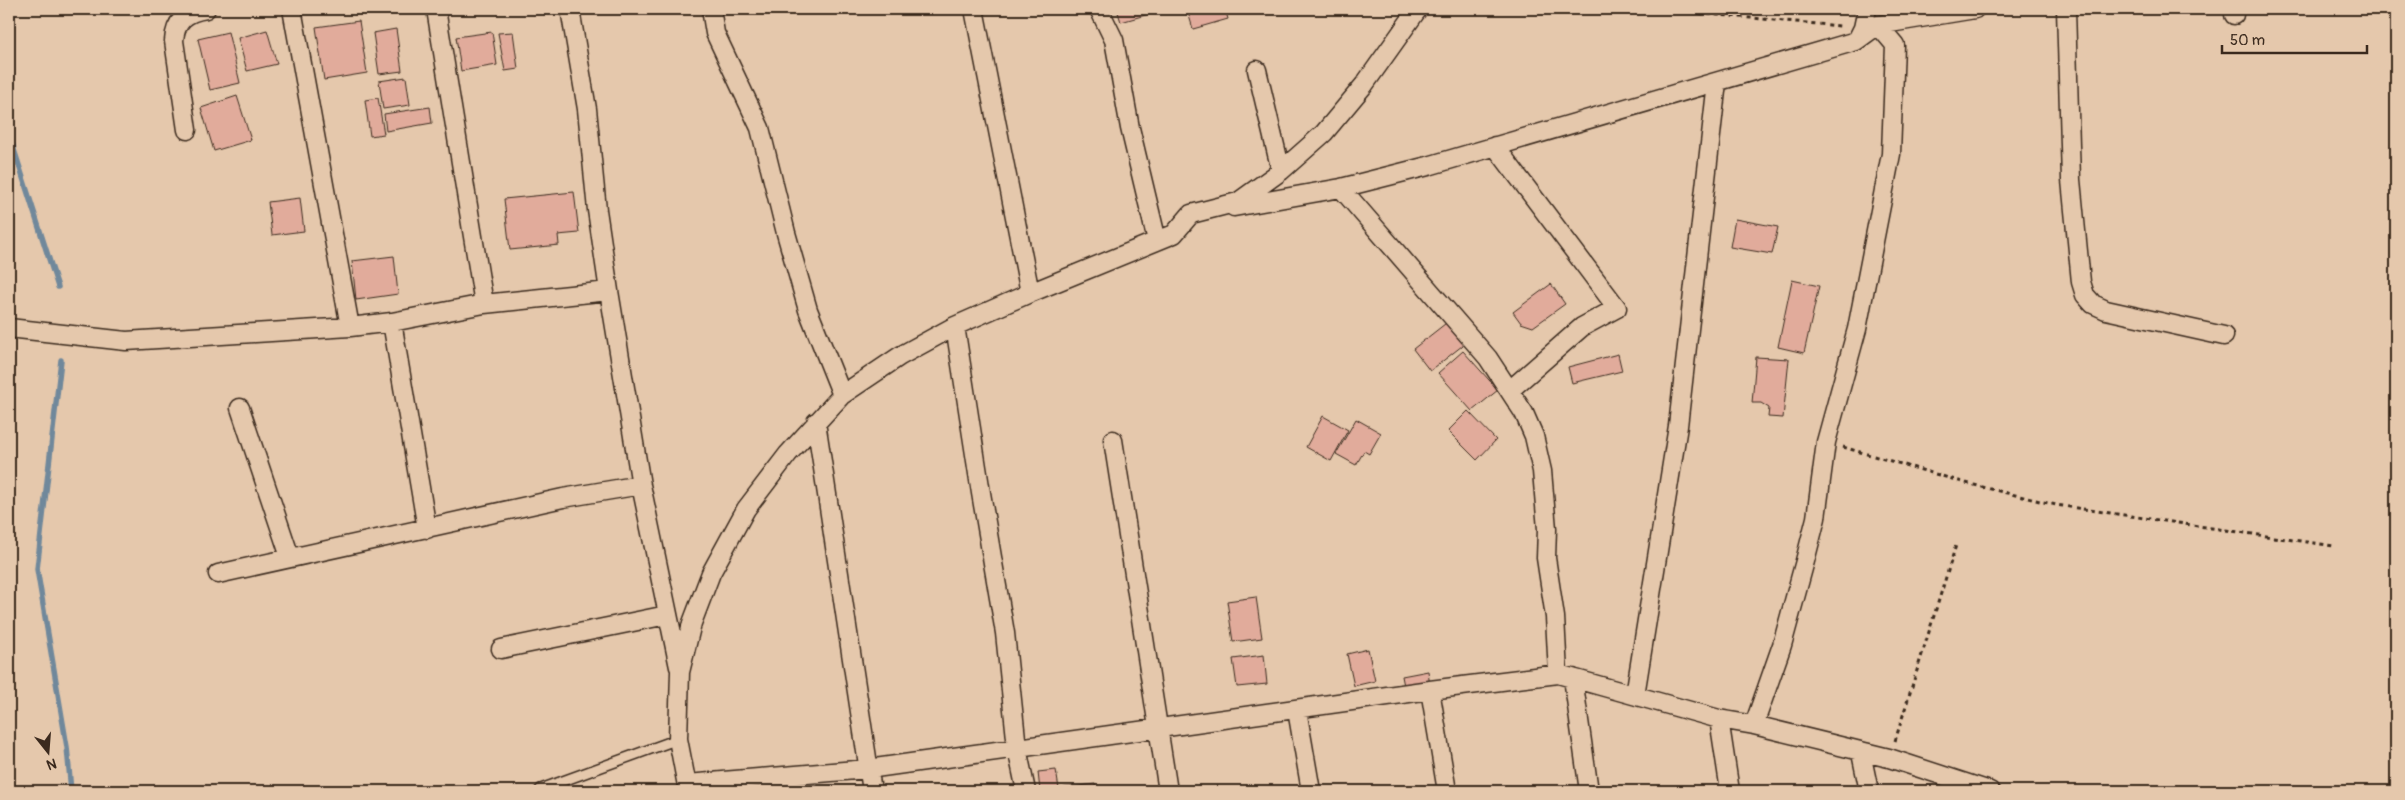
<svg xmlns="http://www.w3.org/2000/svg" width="2405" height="800" font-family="Pangolin,sans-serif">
<rect width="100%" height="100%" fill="#e5c8ac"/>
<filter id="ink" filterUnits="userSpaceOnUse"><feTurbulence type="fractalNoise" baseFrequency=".02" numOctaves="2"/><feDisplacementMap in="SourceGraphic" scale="10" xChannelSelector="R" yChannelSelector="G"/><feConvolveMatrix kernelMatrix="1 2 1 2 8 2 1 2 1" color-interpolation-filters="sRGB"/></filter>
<g filter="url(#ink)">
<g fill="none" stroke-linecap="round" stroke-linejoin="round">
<path stroke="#6f889b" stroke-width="5.5" d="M9,134L58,287
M61,360L37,569L67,747L71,791"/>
</g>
<path fill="#e1ab9b" stroke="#3b2a1e" d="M1117,9H1163V10L1121,22Z
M1187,9H1225L1228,19L1193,29Z
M359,21L367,73L324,80L316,27Z
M396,29L402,71L379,74L373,33Z
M267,30L277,64L247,71L238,38Z
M228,32L240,83L210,90L198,39Z
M492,32L497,65L461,71L456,37Z
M513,32L518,69L505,71L498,33Z
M406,77L410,105L383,109L379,81Z
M237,96L251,140L214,151L201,108Z
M378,98L384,134L370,136L365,100Z
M430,107L432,123L386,131L384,114Z
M574,192L579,233L558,235L559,245L510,250L504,199Z
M300,198L304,231L272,235L268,202Z
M1735,219L1778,227L1772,254L1730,247Z
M394,256L398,294L356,300L352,261Z
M1792,280L1819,286L1804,353L1778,347Z
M1551,284L1565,304L1533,327L1521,323L1513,312Z
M1450,320L1467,342L1430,371L1413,349Z
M1463,351L1498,390L1472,411L1438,373Z
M1618,354L1622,371L1572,383L1568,367Z
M1756,357L1789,359L1783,418L1768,417L1769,408L1761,403H1752Z
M1468,411L1496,440L1477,460L1448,431Z
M1323,416L1348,430L1331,461L1306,447Z
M1356,419L1381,433L1369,454L1364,451L1356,465L1336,454Z
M1256,597L1262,638L1233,642L1227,601Z
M1368,649L1375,681L1354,686L1347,654Z
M1264,655L1267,684L1237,687L1233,659Z
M1428,671L1430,687L1405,691L1402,676Z
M1056,770L1059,789L1040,791L1038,772Z
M1095,784L1096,791H1064V788Z"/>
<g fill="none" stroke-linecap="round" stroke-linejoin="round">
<defs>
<path id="lane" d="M539,791L541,789L678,739"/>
<path id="street" d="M293,9H292L350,327
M436,9L484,304
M570,9L587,109L597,210L609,291L641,485L679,667
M711,9L715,33L760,128L786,233L808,310L842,395
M974,9L1030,293
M1099,9L1114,40L1130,128L1157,241
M2066,9L2071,180L2081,282L2085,295L2093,304L2106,310L2224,336
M2234,9V15
M1858,38L1863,28L1867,9
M1257,70L1281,171
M187,130L174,41C175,21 186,12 206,9
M1495,146L1617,308L1582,327L1510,390
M1341,188L1488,358L1524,413L1534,436L1542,471L1547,529L1546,558L1555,617L1558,674
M1234,207L1341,188L1428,166L1856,41L1878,25L1975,9
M392,322L427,529
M955,326L981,493L1005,633L1017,748L1026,791
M9,328L126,341L350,327L392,322L484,304L609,291
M240,408L290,557
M816,422L872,791
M1113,440L1168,791
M218,574L563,498L641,485
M501,649L667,615
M1573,678L1589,791
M1430,690L1447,791
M1635,695L1678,426L1717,82
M1297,710L1311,791
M1719,719L1730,791
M1754,725L1782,645L1805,561L1816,518L1826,442L1857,329L1891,154L1895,45L1878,25
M1861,753L1869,791
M687,784L868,769L1430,690L1558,674L1719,719L1754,725L1889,758L1990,791
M688,791L678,739L680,672L692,623L711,573L746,509L788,454L842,395L900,356L955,326L1030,293L1174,234L1191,214L1238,202L1281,171L1324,133L1364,85L1418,9"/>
</defs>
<use href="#lane" stroke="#3b2a1e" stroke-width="12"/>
<use href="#street" stroke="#3b2a1e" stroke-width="21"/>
<path stroke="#3b2a1e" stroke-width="3" stroke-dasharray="4 4" stroke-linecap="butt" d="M1652,9L1840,26
M1843,447L1966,483L2056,505L2334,546
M1895,741L1956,545"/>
<use href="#lane" stroke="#e5c8ac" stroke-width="9"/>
<use href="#street" stroke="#e5c8ac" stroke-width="18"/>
</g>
</g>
<rect width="2405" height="800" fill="none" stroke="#e5c8ac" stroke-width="30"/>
<rect x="15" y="15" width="2375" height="770" fill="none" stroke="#3b2a1e" stroke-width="2" filter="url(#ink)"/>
<g transform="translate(48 752) rotate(163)" stroke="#e5c8ac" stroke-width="4" paint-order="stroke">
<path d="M0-4L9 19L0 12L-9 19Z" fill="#3b2a1e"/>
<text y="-8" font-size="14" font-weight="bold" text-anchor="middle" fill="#3b2a1e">N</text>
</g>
<path d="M2222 45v8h145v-8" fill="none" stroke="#3b2a1e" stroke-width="2.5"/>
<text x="2230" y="45" font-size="15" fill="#3b2a1e" stroke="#e5c8ac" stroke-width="4" paint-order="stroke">50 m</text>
</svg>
